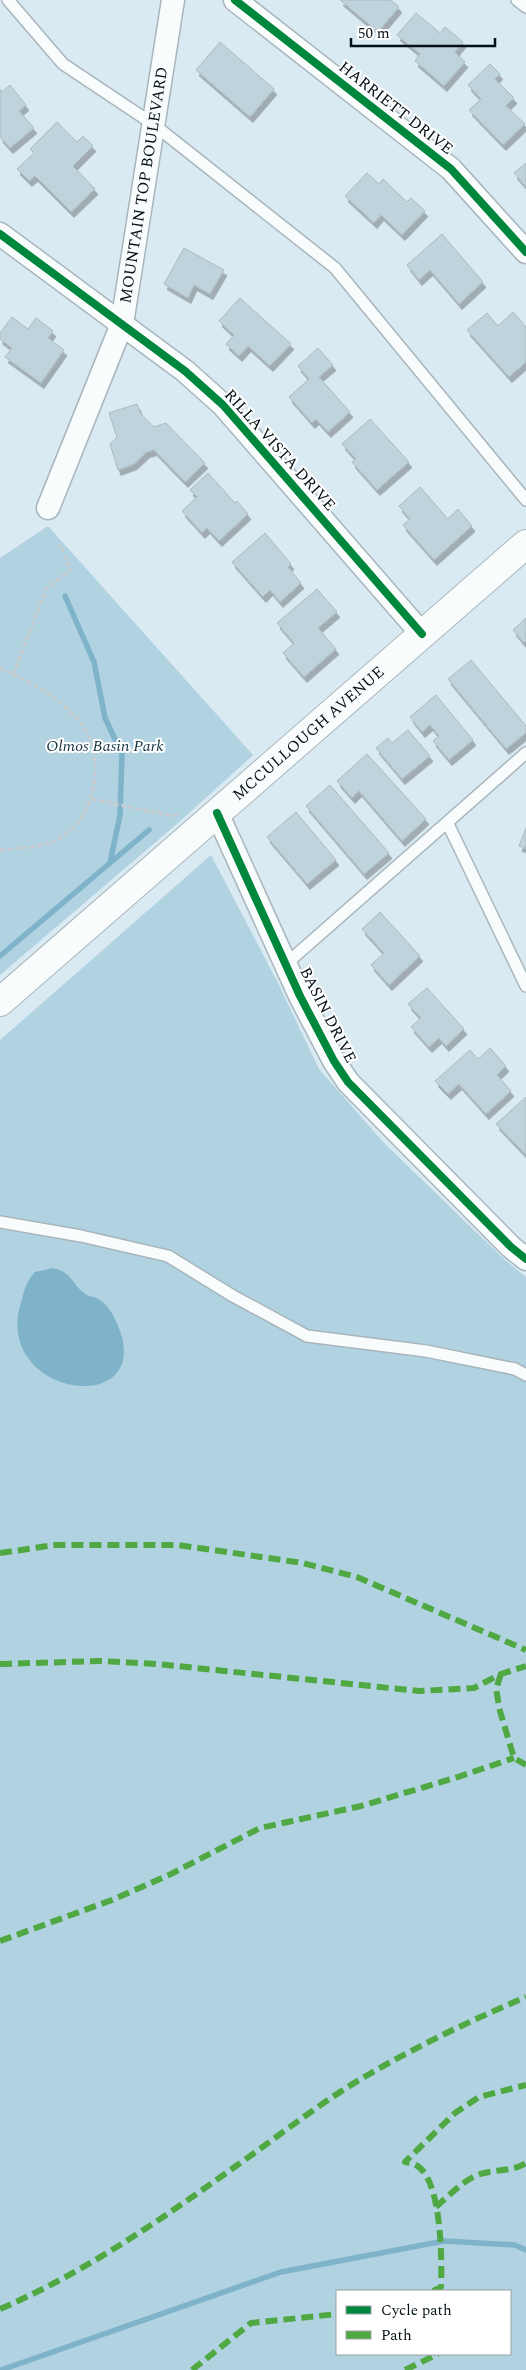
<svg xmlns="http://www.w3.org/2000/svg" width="526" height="2370" font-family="Spectral,serif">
<defs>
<filter id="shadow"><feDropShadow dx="3" dy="5.5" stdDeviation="0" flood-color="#0004"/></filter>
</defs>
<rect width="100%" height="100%" fill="#daeaf2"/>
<path fill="#b0d2e1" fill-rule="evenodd" d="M48,526L253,755L178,823L0,975V558Z
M211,855L278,983L319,1069L384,1143L504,1259L526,1277V2370H0V1040ZM337,2291H510V2354H337Z"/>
<path fill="#7fb3c9" d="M53,1268C73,1273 70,1282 84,1293C87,1297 94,1296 98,1299C106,1303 111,1311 115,1319C163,1417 0,1402 19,1310C23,1296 25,1282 35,1272Z"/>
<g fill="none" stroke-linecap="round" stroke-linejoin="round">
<path stroke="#7fb3c9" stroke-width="5.5" d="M65,596L94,662L105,718L122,754L120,815L110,863
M0,956L149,830
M1,2370L281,2272L444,2241L515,2245L526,2250"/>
</g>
<path fill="#bfd3dd" stroke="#acbac0" filter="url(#shadow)" d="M340,0H391L399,7L378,32Z
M416,13L440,33L445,27L463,42L455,52L465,62L444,86L415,61L420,54L397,35Z
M220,42L274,89L250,117L196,70Z
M490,64L500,74L495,79L514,98L506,106L525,124L503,145L469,110L481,99L468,85Z
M10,85L26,105L19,111L34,128L10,148L0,137V89L2,92Z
M57,122L77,142L83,136L93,146L73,166L95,189L71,212L35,176L29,181L17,169L34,153L30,149Z
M526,163V187L514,173Z
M367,173L379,184L383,179L407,202L411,198L425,211L402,235L381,215L374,223L345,196Z
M442,234L483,282L459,304L430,270L419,280L407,265Z
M184,248L224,270L210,294L194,285L188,298L164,284Z
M240,298L291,344L270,366L248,346L239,356L226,344L234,335L219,321Z
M513,312L526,327V362L509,377L467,330L487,313L498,326Z
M12,317L28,329L36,318L53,331L48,338L64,350L41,383L5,357L12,348L0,339V333Z
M318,348L333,365L319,377L350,412L328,432L316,419L312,423L289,397L309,379L298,366Z
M137,404L140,413L154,427L166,423L205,463L185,482L154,450L147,452L134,464L118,470L110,444L117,437L109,413Z
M370,419L409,462L377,490L352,462L356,459L342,444Z
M208,473L235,503L237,501L248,514L219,541L207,528L202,533L182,511L197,497L190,490Z
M420,487L448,519L458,509L472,526L434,560L403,525L410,519L399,506Z
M265,533L291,564L288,567L301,583L280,602L270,590L263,597L232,562Z
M317,589L337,612L318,628L336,649L304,677L283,653L294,643L277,623Z
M526,618V641L524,643L513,630Z
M471,660L526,726V733L506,749L448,679Z
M436,695L473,740L449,760L433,741L439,736L430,725L422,732L410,717Z
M408,730L430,756L402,779L376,748L388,738L392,743Z
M367,754L426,819L402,841L359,791L352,798L337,781Z
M330,785L389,853L364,874L306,806Z
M296,812L336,860L307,884L267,837Z
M526,828V848L519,846Z
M380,912L420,956L389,985L371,965L384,953L362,929Z
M427,988L464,1029L446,1046L439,1038L429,1047L411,1027L421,1018L408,1004Z
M490,1048L506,1066L497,1075L511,1091L486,1114L459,1084L448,1094L435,1081L470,1050L478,1059Z
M526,1097V1155L496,1124Z"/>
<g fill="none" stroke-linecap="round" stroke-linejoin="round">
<defs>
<path id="service" d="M8,0L63,64L153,124L335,268L526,500
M517,0L526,7
M448,824L526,986
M287,963L526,753
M0,1222L81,1236L168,1256L233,1296L307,1336L426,1351L515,1369L526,1375"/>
<g id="minor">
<path d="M235,0L451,169L526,252"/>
<path d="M0,234L185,371L223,405L422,634"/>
<path id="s1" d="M48,508L122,324L173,0"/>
<path d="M217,813L300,996L334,1061L348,1082L511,1247L526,1259"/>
</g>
<g id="secondary">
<path id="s2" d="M0,1002L526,544"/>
</g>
</defs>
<use href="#service" stroke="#a8b6bc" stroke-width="14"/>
<use href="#minor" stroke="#a8b6bc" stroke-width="25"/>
<use href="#secondary" stroke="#a8b6bc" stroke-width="30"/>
<path stroke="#c8cdcf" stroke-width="3" stroke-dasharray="5 2.5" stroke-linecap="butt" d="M0,668C27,681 60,697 79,721C106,753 98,813 63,836C45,848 20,848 0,850
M13,675L46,589L71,570L60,544
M92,799L172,816L179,814"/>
<use href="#service" stroke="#f9fcfd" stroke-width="11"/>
<use href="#minor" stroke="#f9fcfd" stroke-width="22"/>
<use href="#secondary" stroke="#f9fcfd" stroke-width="28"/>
<path stroke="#50a842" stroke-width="6" stroke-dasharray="12 6" stroke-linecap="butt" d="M0,1553L55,1545H178L303,1563L357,1577L526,1650
M0,1664L101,1661L157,1664L419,1691L474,1688L501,1674L526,1666
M501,1674L496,1689L500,1711L514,1758L526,1765
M0,1941L112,1900L171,1874L260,1828L361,1806L458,1777L514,1758
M436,2207C447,2197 459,2185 473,2177C490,2168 511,2173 526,2163
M433,2291L441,2287C442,2260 442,2179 416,2165C413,2163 408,2163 405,2162L455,2113L479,2097L526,2085
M0,2309C84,2273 162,2219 236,2166C279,2136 321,2102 366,2076C417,2046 472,2020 526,1997
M192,2370L251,2323L337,2314
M405,2370L438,2354"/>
<defs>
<path id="cycleway" d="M235,0L451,169L526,252
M0,234L185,371L223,405L422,634
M217,813L300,996L334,1061L348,1082L511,1247L526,1259"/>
</defs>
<use href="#cycleway" stroke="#fff" stroke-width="11"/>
<use href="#cycleway" stroke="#00873e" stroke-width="8"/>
</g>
<g text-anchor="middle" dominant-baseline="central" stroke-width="4" stroke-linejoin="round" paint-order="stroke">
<g font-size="16" fill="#041117" stroke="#fff">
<text transform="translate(396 108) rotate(38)">HARRIETT DRIVE</text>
<text stroke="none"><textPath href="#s1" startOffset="339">MOUNTAIN TOP BOULEVARD</textPath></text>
<text transform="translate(280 450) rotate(48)">RILLA VISTA DRIVE</text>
<text stroke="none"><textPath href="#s2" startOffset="409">MCCULLOUGH AVENUE</textPath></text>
<text transform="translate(328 1015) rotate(63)">BASIN DRIVE</text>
</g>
<g font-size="16" font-style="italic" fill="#123340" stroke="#fff">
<text x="105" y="746">Olmos Basin Park</text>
</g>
</g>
<rect x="336" y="2290" width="175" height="65" fill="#ffffff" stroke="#9ba0a2"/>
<rect x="346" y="2306" width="25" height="8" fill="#00873e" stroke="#9ba0a2"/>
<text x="381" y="2315" font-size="15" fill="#041117">Cycle path</text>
<rect x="346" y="2331" width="25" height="8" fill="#50a842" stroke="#9ba0a2"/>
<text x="381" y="2340" font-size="15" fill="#041117">Path</text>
<path d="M351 38v8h144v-8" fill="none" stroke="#041117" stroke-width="2.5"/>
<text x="358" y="38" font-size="15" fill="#041117" stroke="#ffffff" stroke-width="4" paint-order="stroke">50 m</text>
</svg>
